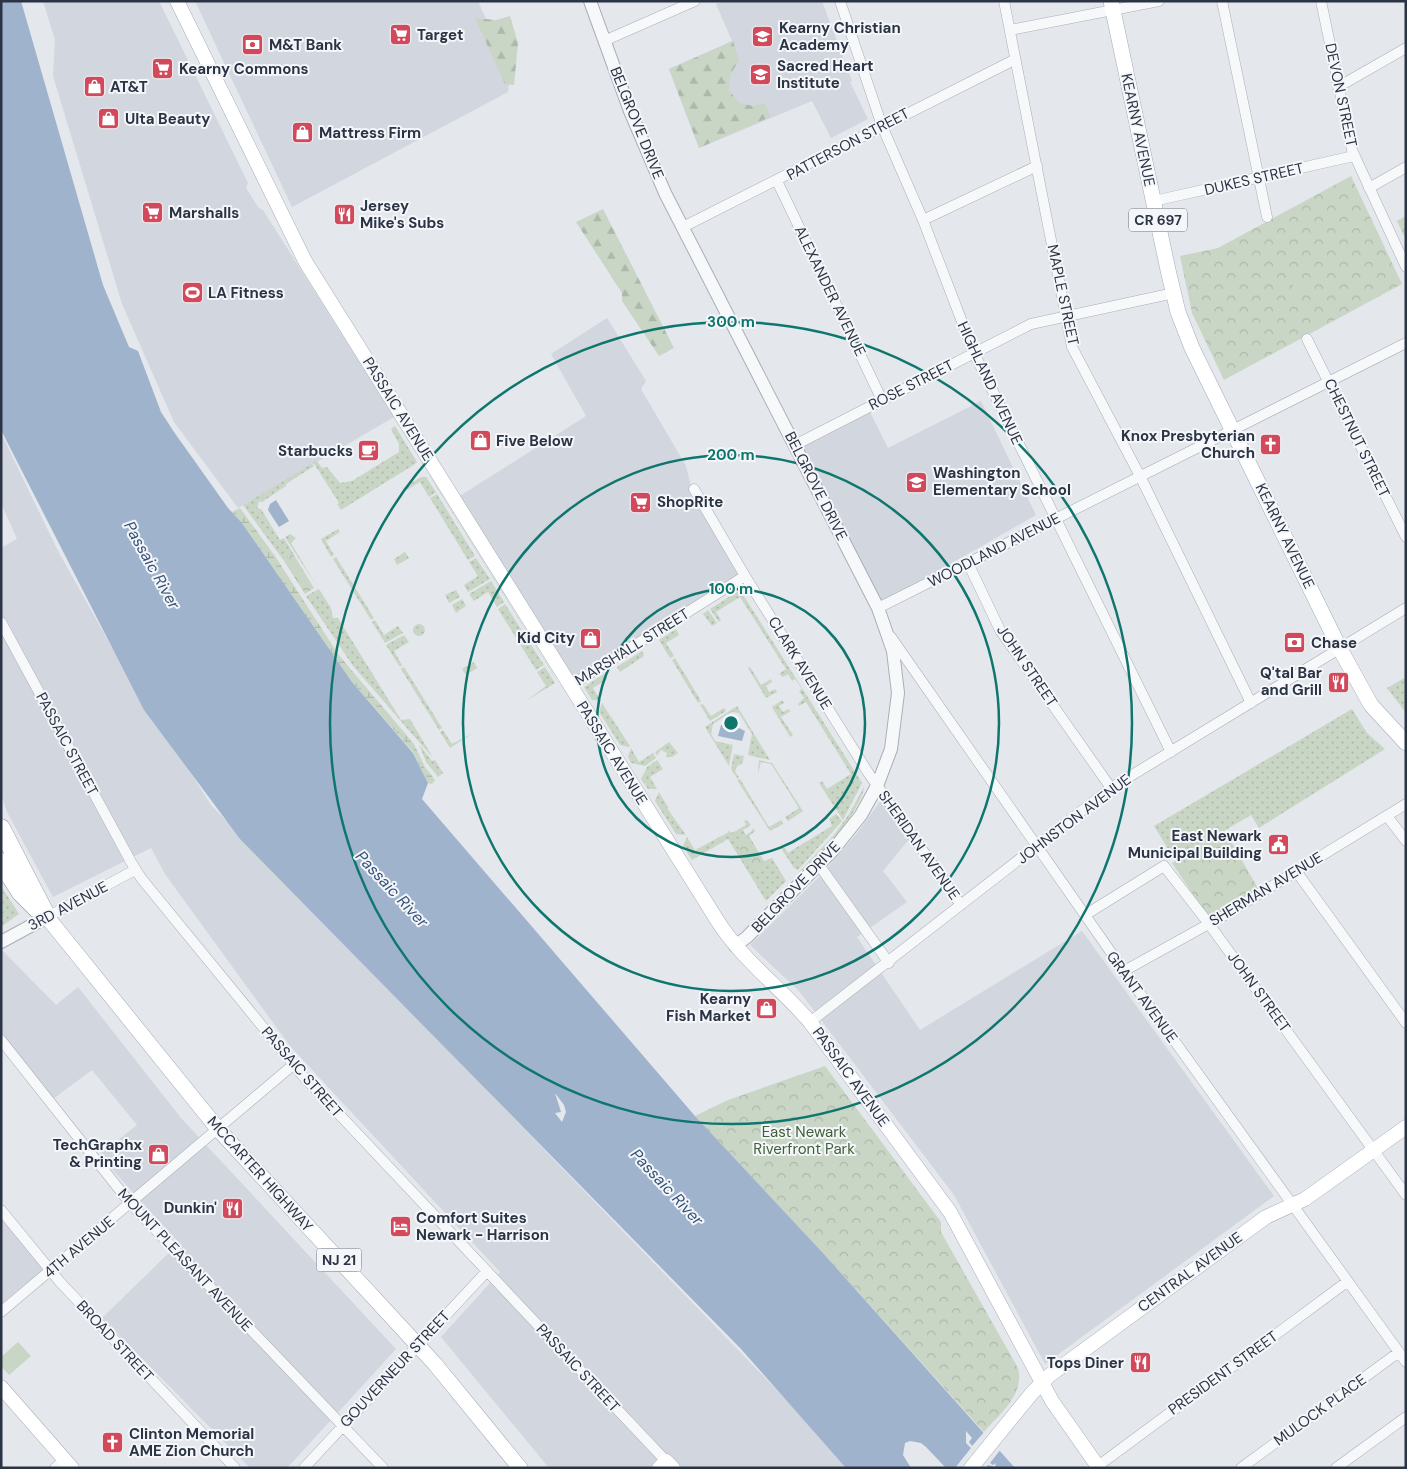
<svg xmlns="http://www.w3.org/2000/svg" width="1407" height="1469" font-family="'DM Sans',sans-serif">
<defs>
<pattern id="grass-dots" width="8" height="8" patternUnits="userSpaceOnUse" patternTransform="scale(1.25)"><rect width="8" height="8" fill="#c9d6c5"/><path d="M2 2h.1M6 6h.1" fill="none" stroke="#adb8ab" stroke-width="1.8" stroke-linecap="round"/></pattern>
<pattern id="forest-firs" width="22" height="20" patternUnits="userSpaceOnUse" patternTransform="scale(1.25)"><rect width="22" height="20" fill="#c9d6c5"/><path d="M5 1l3.5 6h-7zM16 11l3.5 6h-7z" fill="#adb8ab"/></pattern>
<pattern id="wetland-marsh" width="20" height="14" patternUnits="userSpaceOnUse" patternTransform="scale(1.25)"><rect width="20" height="14" fill="#c9d6c5"/><path d="M1 5h8M5 5V1M11 12h8M15 12V8" fill="none" stroke="#adb8ab"/></pattern>
<pattern id="park-crowns" width="20" height="18" patternUnits="userSpaceOnUse" patternTransform="scale(1.25)"><rect width="20" height="18" fill="#c9d6c5"/><path d="M2 6a3 3 0 1 1 6 0M12 15a3 3 0 1 1 6 0" fill="none" stroke="#adb8ab"/></pattern>
</defs>
<rect width="100%" height="100%" fill="#e4e7ec"/>
<path fill="#d2d6de" d="M43,1H159L248,183L246,188L258,207L263,210L394,417L238,508L174,422L122,304L53,76L55,40Z
M195,1H478L510,74L508,92L292,207Z
M724,1H822L852,81L850,82L868,119L831,138L812,101L699,148L669,69L732,41L716,4Z
M607,318L646,381L641,389L686,466L692,490L748,577L572,687L455,499L586,416L551,354Z
M981,401L1036,515L879,605L796,447L869,410L888,448Z
M1,433L58,551L115,653L211,805L797,1411L847,1468H549L441,1337L500,1272L290,1046L165,874L151,848L53,897L7,812L1,794V548L17,539L1,503Z
M882,799L914,833L883,871L907,902L857,937L920,1030L1082,931L1274,1196L1045,1364L954,1195L799,991L750,945L820,876L858,832Z
M1,949L56,1005L78,987L181,1118L396,1349L287,1468H250L102,1318L179,1243L99,1155L137,1125L92,1070L53,1099L1,1034Z
M1,1214L47,1271L1,1311Z"/>
<path fill="url(#grass-dots)" d="M395,426L417,462L415,464L341,510L337,504L339,503L313,462L316,460L322,468L327,467L340,483L352,481L399,452V444L391,429Z
M312,464L314,466L286,484V486L262,502L259,501L257,508L261,509L280,540L284,538L294,555H290L284,561L243,505Z
M429,475L432,479L556,679L555,678Z
M421,477H426L436,492L429,497L420,482L405,491L403,488Z
M437,494L475,556L468,560L430,498Z
M338,529L340,532L326,541L334,555L331,557L321,539Z
M290,534L296,538L291,543L317,587L285,537Z
M405,552L409,558L397,565L394,559Z
M336,557L374,618L371,620L333,559Z
M476,558L490,579L468,592L464,585L478,576L469,562Z
M491,581L504,602L497,607L488,592L474,601L469,594Z
M319,589L331,608L333,618H338L401,720L410,719L433,758L353,666L306,596Z
M456,590L460,597L449,603L445,595Z
M740,590L862,783L843,820L819,783L822,781L827,789L851,774L806,702L799,706L798,704L804,698L799,691L802,689L795,679L792,681L788,674L783,677L779,674L786,669L740,597L716,612L721,620L719,622L710,609Z
M462,599L466,606L456,613L452,605Z
M505,604L544,665L536,670L498,609Z
M708,610L717,623L712,626L703,614Z
M375,620L384,635L398,626L403,633L385,643L372,622Z
M413 630a6 6 0 1 1 12 0a6 6 0 1 1-12 0Z
M676,629L679,635L666,643L674,656L670,658L659,640Z
M404,635L409,642L394,651L402,665L400,667L386,645Z
M642,651L644,656L620,672L617,667Z
M675,658L701,701L698,703L672,660Z
M474,662L477,668L466,675L462,669Z
M404,667L442,728L439,730L401,669Z
M545,667L555,683L526,701L546,686L537,672Z
M750,667L761,685L771,679L772,682L766,686L769,692L776,689L777,692L766,698L748,668Z
M604,674L607,679L593,688L601,701L592,700L584,687Z
M1406,677V713L1387,688Z
M782,700L784,703L779,706L783,712L788,709L791,711L781,717L793,735L790,737L772,707Z
M602,703L630,746L629,747L620,745L599,712Z
M703,704L711,716L724,708L726,711L710,721L700,705Z
M737,706L770,760L748,755L752,734L739,713L732,712L713,724L711,734L715,741L733,745L729,766L705,727Z
M1352,709L1367,733L1385,749L1259,828L1251,815L1175,860L1154,826Z
M443,730L452,744L473,733L450,748L440,732Z
M669,742L678,753L672,757H666L667,753L661,750L657,756L655,752Z
M419,744L432,761L435,760L443,773L438,777L426,762Z
M631,748L639,762L653,753L656,758L645,766L631,763L628,756Z
M734,754L744,756L742,764L737,766L735,772L739,777L737,778L731,769Z
M657,760L663,769L650,777L657,789H648L641,779L647,767Z
M759,760L772,763L803,811L788,821L785,817L799,808L771,764L761,762L758,774Z
M740,779L769,827L781,820L783,824L770,831L737,780Z
M864,787C862,809 818,862 798,873L834,835L849,814Z
M659,792L668,807L667,808L686,835L676,834L655,801Z
M836,814L842,821L798,870L794,868L781,848H785L788,853L794,849L832,826L829,819Z
M747,820L751,825L743,830L746,835L752,831L753,828L755,831L749,836L764,861L772,858L786,881L766,901L728,839L692,860L683,846L687,837L695,850L729,832L728,830L732,833L746,825L744,821Z
M1,886L19,914L1,927Z"/>
<path fill="url(#forest-firs)" d="M510,16L518,43L514,85L505,84L475,18L496,20Z
M733,41L739,60L730,75L729,90L739,103L753,106L765,103L770,117L699,148L669,69Z
M603,209L674,348L659,356L622,301V293L576,222Z"/>
<path fill="url(#wetland-marsh)" d="M240,508L275,556L338,654L414,744L425,767L435,780L432,784L428,783L413,752L352,682L242,523L232,512Z"/>
<path fill="url(#park-crowns)" d="M1351,176L1402,284L1224,380L1192,313L1180,256L1218,248Z
M1406,216V240L1397,221Z
M290,555H294L314,588L305,594L284,561Z
M1225,831L1259,890L1209,918L1172,863Z
M747,836L766,867L755,874L736,843Z
M825,1066L941,1222V1232L1018,1368C1025,1395 999,1414 984,1432L823,1253L695,1116L728,1100Z"/>
<path fill="#c9d6c5" d="M1292 283a6 6 0 1 1 12 0a6 6 0 1 1-12 0Z
M18,1342L31,1356L9,1375L1,1366V1357Z"/>
<path fill="#9fb4cc" d="M1,1H21L103,285L129,347L138,351L161,412L174,432L228,508L242,523L352,682L413,753L428,783L422,799L695,1116L823,1253L1015,1468H846L741,1349L240,839L144,710L1,430Z
M276,500L289,521L279,527L268,510L270,504Z
M730,722L738,723L737,727L745,731L742,741L718,736L721,725H729Z"/>
<path fill="#e4e7ec" d="M555,1093L564,1105L566,1112L562,1122L555,1113L561,1112Z
M966,1431L972,1438L969,1442L972,1446L985,1431L1001,1449L990,1463L993,1465L996,1463L995,1467L988,1465L986,1468H955L971,1448L966,1443Z
M910,1441L921,1443L926,1447L946,1468H911L903,1455L905,1443Z"/>
<g fill="none" stroke-linecap="round" stroke-linejoin="round">
<defs>
<path id="minor" d="M840,1L882,126L923,220L974,353L1171,752
M1004,1L1072,347L1140,476L1251,703
M1222,1L1267,217
M1321,1L1352,150L1406,267
M1010,30L1159,1
M604,41L695,1
M1338,87L1406,48
M777,181L882,400
M1369,188L1406,167
M1154,201L1354,156
M923,220L1037,166
M683,227L1014,60
M1307,339L1406,537
M795,445L1031,324L1174,293
M694,489L745,576L869,774L961,905
M968,563L1000,630L1111,788
M878,608L1406,343
M1,622L131,862L141,878L303,1076L666,1461
M891,637L1124,971L1406,1362
M570,686L745,576
M1387,816L1406,841
M819,865L889,963
M1296,871L1406,1023
M1085,915L1164,866L1209,924L1406,1195
M47,917L135,870
M1124,971L1223,916L1406,804
M810,1022L1111,788L1406,608
M1,1040L130,1203L383,1468
M1,1210L60,1282L235,1468
M1,1312L293,1065
M1098,1466L1348,1281
M55,1468L65,1459
M304,1468L487,1271
M1241,1468L1399,1352
M1336,1468L1406,1417"/>
<path id="tertiary" d="M590,1L630,111L665,193L878,608L893,651L898,693L891,749L877,786L861,815L833,850L747,937L735,946
M1,942L47,917"/>
<path id="secondary" d="M177,1L305,261L717,920C742,960 780,987 810,1022L950,1212L1052,1401L1099,1468
M1,1387L72,1468
M659,1468L666,1461L673,1468
M971,1468L1032,1393L1050,1375L1266,1217L1305,1199L1406,1127"/>
<path id="primary" d="M1111,1L1168,270L1178,312L1192,348L1340,649L1371,705L1406,743
M47,917L218,1129L435,1364L520,1468"/>
<path id="motorway" d="M1,828L47,917
M1,862L21,893L37,909"/>
</defs>
<use href="#minor" stroke="#a9aeb7" stroke-width="11"/>
<use href="#tertiary" stroke="#a9aeb7" stroke-width="14"/>
<use href="#secondary" stroke="#a9aeb7" stroke-width="15"/>
<use href="#primary" stroke="#a3abb8" stroke-width="16"/>
<use href="#motorway" stroke="#8b94a3" stroke-width="19"/>
<use href="#minor" stroke="#f7f8fa" stroke-width="10"/>
<use href="#tertiary" stroke="#f7f8fa" stroke-width="12"/>
<use href="#secondary" stroke="#fff" stroke-width="14"/>
<use href="#primary" stroke="#fff" stroke-width="15"/>
<use href="#motorway" stroke="#fff" stroke-width="18"/>
</g>
<g fill="none" stroke="#0f766e" stroke-width="2.5">
<circle cx="731" cy="723" r="134"/>
<circle cx="731" cy="723" r="268"/>
<circle cx="731" cy="723" r="401"/>
</g>
<defs>
<symbol id="supermarket-square" viewBox="-11 -11 22 22"><rect x="-9" y="-9" width="18" height="18" rx="4" fill="#d1495b" stroke="#f4f6f9"/><path d="M-6-5.5h2.5l.6 2H6L4.5 2H-2.5L-4.4-4H-6ZM-1.5 3.2a1.3 1.3 0 1 0 .1 0ZM3 3.2a1.3 1.3 0 1 0 .1 0Z" fill="#fff"/></symbol>
<symbol id="school-square" viewBox="-11 -11 22 22"><rect x="-9" y="-9" width="18" height="18" rx="4" fill="#d1495b" stroke="#f4f6f9"/><path d="M0-5L7-2L0 1L-7-2ZM-4 1L0 2.5L4 1V4Q0 6-4 4Z" fill="#fff"/></symbol>
<symbol id="bank-square" viewBox="-11 -11 22 22"><rect x="-9" y="-9" width="18" height="18" rx="4" fill="#d1495b" stroke="#f4f6f9"/><path d="M-6-4H6V4H-6ZM0-2.3a2.3 2.3 0 1 0 0 4.6a2.3 2.3 0 1 0 0-4.6Z" fill="#fff"/></symbol>
<symbol id="shop-square" viewBox="-11 -11 22 22"><rect x="-9" y="-9" width="18" height="18" rx="4" fill="#d1495b" stroke="#f4f6f9"/><path d="M-5-2.5h2.3a2.7 3.5 0 0 1 5.4 0H5L5.5 6h-11ZM-1.5-2.5h3a1.5 2.3 0 0 0-3 0Z" fill="#fff"/></symbol>
<symbol id="restaurant-square" viewBox="-11 -11 22 22"><rect x="-9" y="-9" width="18" height="18" rx="4" fill="#d1495b" stroke="#f4f6f9"/><path d="M-5-6h1v4h1v-4h1v4h1v-4h1v5L-1.5 .5V6h-2V.5L-5-1ZM5-6V6H3V1.5H1.5Q1.5-4 5-6Z" fill="#fff"/></symbol>
<symbol id="stadium-square" viewBox="-11 -11 22 22"><rect x="-9" y="-9" width="18" height="18" rx="4" fill="#d1495b" stroke="#f4f6f9"/><path d="M0-5a6.5 5 0 1 0 0 10a6.5 5 0 1 0 0-10ZM-3.5-1.8h7v3.6h-7Z" fill="#fff"/></symbol>
<symbol id="church-square" viewBox="-11 -11 22 22"><rect x="-9" y="-9" width="18" height="18" rx="4" fill="#d1495b" stroke="#f4f6f9"/><path d="M-1.2-6h2.4v3.5h3.3v2.4h-3.3V6h-2.4V-.1h-3.3v-2.4h3.3Z" fill="#fff"/></symbol>
<symbol id="cafe-square" viewBox="-11 -11 22 22"><rect x="-9" y="-9" width="18" height="18" rx="4" fill="#d1495b" stroke="#f4f6f9"/><path d="M-5.5-4.5H6V0H3Q3 3.5 0 3.5H-2.5Q-5.5 3.5-5.5 0ZM3-3.2v2h1.7v-2ZM-6 4.5H4V6H-6Z" fill="#fff"/></symbol>
<symbol id="civic-square" viewBox="-11 -11 22 22"><rect x="-9" y="-9" width="18" height="18" rx="4" fill="#d1495b" stroke="#f4f6f9"/><path d="M-.6-6.5H3V-4.5H.6V-3L4-1V1h2V6H-6V1h2V-1L-.6-3ZM-1.2 2.5V6h2.4V2.5Z" fill="#fff"/></symbol>
<symbol id="hotel-square" viewBox="-11 -11 22 22"><rect x="-9" y="-9" width="18" height="18" rx="4" fill="#d1495b" stroke="#f4f6f9"/><path d="M-6-4.5h1.5V1H6V5H4.5V3h-9V5H-6ZM-4 0a1.8 1.8 0 1 1 3.6 0ZM.5 0V-2.5h3Q6-2.5 6 0Z" fill="#fff"/></symbol>
</defs>
<g fill-rule="evenodd">
<use href="#supermarket-square" x="388" y="22" width="25" height="25"/>
<use href="#school-square" x="750" y="24" width="25" height="25"/>
<use href="#bank-square" x="240" y="32" width="25" height="25"/>
<use href="#supermarket-square" x="150" y="56" width="25" height="25"/>
<use href="#school-square" x="748" y="62" width="25" height="25"/>
<use href="#shop-square" x="82" y="74" width="25" height="25"/>
<use href="#shop-square" x="96" y="106" width="25" height="25"/>
<use href="#shop-square" x="290" y="120" width="25" height="25"/>
<use href="#supermarket-square" x="140" y="200" width="25" height="25"/>
<use href="#restaurant-square" x="332" y="202" width="25" height="25"/>
<use href="#stadium-square" x="180" y="280" width="25" height="25"/>
<use href="#shop-square" x="468" y="428" width="25" height="25"/>
<use href="#church-square" x="1258" y="432" width="25" height="25"/>
<use href="#cafe-square" x="356" y="438" width="25" height="25"/>
<use href="#school-square" x="904" y="470" width="25" height="25"/>
<use href="#supermarket-square" x="628" y="490" width="25" height="25"/>
<use href="#shop-square" x="578" y="626" width="25" height="25"/>
<use href="#bank-square" x="1282" y="630" width="25" height="25"/>
<use href="#restaurant-square" x="1326" y="670" width="25" height="25"/>
<use href="#civic-square" x="1266" y="832" width="25" height="25"/>
<use href="#shop-square" x="754" y="996" width="25" height="25"/>
<use href="#shop-square" x="146" y="1142" width="25" height="25"/>
<use href="#restaurant-square" x="220" y="1196" width="25" height="25"/>
<use href="#hotel-square" x="388" y="1214" width="25" height="25"/>
<use href="#restaurant-square" x="1128" y="1350" width="25" height="25"/>
<use href="#church-square" x="100" y="1430" width="25" height="25"/>
</g>
<g text-anchor="middle" dominant-baseline="central" stroke-width="4" stroke-linejoin="round" paint-order="stroke">
<g fill="#f4f6f9" stroke="#676e7b" stroke-width="1">
<rect x="1129" y="208.5" width="58" height="23" rx="4"/>
<rect x="316.5" y="1248.5" width="45" height="23" rx="4"/>
</g>
<g font-size="14" font-weight="bold" fill="#2b3445">
<text x="1158" y="220">CR 697</text>
<text x="339" y="1260">NJ 21</text>
</g>
<g font-size="15" font-weight="bold" fill="#2b3445" stroke="#f4f6f9" text-anchor="start">
<text x="779" y="28">Kearny Christian<tspan x="779" dy="17">Academy</tspan></text>
<text x="417" y="35">Target</text>
<text x="269" y="45">M&amp;T Bank</text>
<text x="777" y="66">Sacred Heart<tspan x="777" dy="17">Institute</tspan></text>
<text x="179" y="69">Kearny Commons</text>
<text x="110" y="87">AT&amp;T</text>
<text x="125" y="119">Ulta Beauty</text>
<text x="319" y="133">Mattress Firm</text>
<text x="360" y="206">Jersey<tspan x="360" dy="17">Mike's Subs</tspan></text>
<text x="169" y="213">Marshalls</text>
<text x="208" y="293">LA Fitness</text>
<text x="1255" y="436" text-anchor="end">Knox Presbyterian<tspan x="1255" dy="17">Church</tspan></text>
<text x="496" y="441">Five Below</text>
<text x="353" y="451" text-anchor="end">Starbucks</text>
<text x="933" y="473">Washington<tspan x="933" dy="17">Elementary School</tspan></text>
<text x="657" y="502">ShopRite</text>
<text x="575" y="638" text-anchor="end">Kid City</text>
<text x="1311" y="643">Chase</text>
<text x="1322" y="673" text-anchor="end">Q'tal Bar<tspan x="1322" dy="17">and Grill</tspan></text>
<text x="1262" y="836" text-anchor="end">East Newark<tspan x="1262" dy="17">Municipal Building</tspan></text>
<text x="751" y="999" text-anchor="end">Kearny<tspan x="751" dy="17">Fish Market</tspan></text>
<text x="142" y="1145" text-anchor="end">TechGraphx<tspan x="142" dy="17">&amp; Printing</tspan></text>
<text x="217" y="1208" text-anchor="end">Dunkin'</text>
<text x="416" y="1218">Comfort Suites<tspan x="416" dy="17">Newark - Harrison</tspan></text>
<text x="1124" y="1363" text-anchor="end">Tops Diner</text>
<text x="129" y="1434">Clinton Memorial<tspan x="129" dy="17">AME Zion Church</tspan></text>
</g>
<g font-size="15" fill="#2b3445" stroke="#f4f6f9">
<text transform="translate(1341 95) rotate(78)">DEVON STREET</text>
<text transform="translate(637 123) rotate(68)">BELGROVE DRIVE</text>
<text transform="translate(1138 130) rotate(78)">KEARNY AVENUE</text>
<text transform="translate(848 144) rotate(-28)">PATTERSON STREET</text>
<text transform="translate(1254 179) rotate(-13)">DUKES STREET</text>
<text transform="translate(830 291) rotate(64)">ALEXANDER AVENUE</text>
<text transform="translate(1063 295) rotate(78)">MAPLE STREET</text>
<text transform="translate(990 383) rotate(65)">HIGHLAND AVENUE</text>
<text transform="translate(911 385) rotate(-27)">ROSE STREET</text>
<text transform="translate(398 409) rotate(58)">PASSAIC AVENUE</text>
<text transform="translate(1357 438) rotate(64)">CHESTNUT STREET</text>
<text transform="translate(816 486) rotate(63)">BELGROVE DRIVE</text>
<text transform="translate(1285 536) rotate(64)">KEARNY AVENUE</text>
<text transform="translate(994 550) rotate(-27)">WOODLAND AVENUE</text>
<text transform="translate(632 647) rotate(-32)">MARSHALL STREET</text>
<text transform="translate(800 663) rotate(58)">CLARK AVENUE</text>
<text transform="translate(1027 666) rotate(56)">JOHN STREET</text>
<text transform="translate(67 744) rotate(62)">PASSAIC STREET</text>
<text transform="translate(612 753) rotate(58)">PASSAIC AVENUE</text>
<text transform="translate(1074 819) rotate(-37)">JOHNSTON AVENUE</text>
<text transform="translate(919 845) rotate(55)">SHERIDAN AVENUE</text>
<text transform="translate(796 887) rotate(-46)">BELGROVE DRIVE</text>
<text transform="translate(1266 889) rotate(-31)">SHERMAN AVENUE</text>
<text transform="translate(68 906) rotate(-28)">3RD AVENUE</text>
<text transform="translate(1259 992) rotate(54)">JOHN STREET</text>
<text transform="translate(1142 997) rotate(54)">GRANT AVENUE</text>
<text transform="translate(302 1072) rotate(49)">PASSAIC STREET</text>
<text transform="translate(851 1077) rotate(54)">PASSAIC AVENUE</text>
<text transform="translate(260 1174) rotate(48)">MCCARTER HIGHWAY</text>
<text transform="translate(79 1247) rotate(-40)">4TH AVENUE</text>
<text transform="translate(185 1260) rotate(47)">MOUNT PLEASANT AVENUE</text>
<text transform="translate(1190 1272) rotate(-36)">CENTRAL AVENUE</text>
<text transform="translate(115 1341) rotate(47)">BROAD STREET</text>
<text transform="translate(578 1368) rotate(47)">PASSAIC STREET</text>
<text transform="translate(395 1369) rotate(-47)">GOUVERNEUR STREET</text>
<text transform="translate(1223 1373) rotate(-36)">PRESIDENT STREET</text>
<text transform="translate(1320 1410) rotate(-36)">MULOCK PLACE</text>
</g>
<g font-size="15" fill="#3f6138" stroke="#f4f6f9">
<text x="804" y="1132">East Newark<tspan x="804" dy="17">Riverfront Park</tspan></text>
</g>
<g font-size="16" font-style="italic" fill="#34527a" stroke="#f4f6f9">
<text transform="translate(152 565) rotate(61)">Passaic River</text>
<text transform="translate(392 889) rotate(47)">Passaic River</text>
<text transform="translate(667 1187) rotate(47)">Passaic River</text>
</g>
</g>
<circle cx="731" cy="723" r="8" fill="#0f766e" stroke="#f4f6f9" stroke-width="2.5"/>
<g font-size="15" text-anchor="middle" font-weight="bold" fill="#0f766e" stroke="#f4f6f9" stroke-width="4" stroke-linejoin="round" paint-order="stroke">
<text x="731" y="327">300 m</text>
<text x="731" y="460">200 m</text>
<text x="731" y="594">100 m</text>
</g>
<rect width="1407" height="1469" fill="none" stroke="#2b3445" stroke-width="5"/>
</svg>
